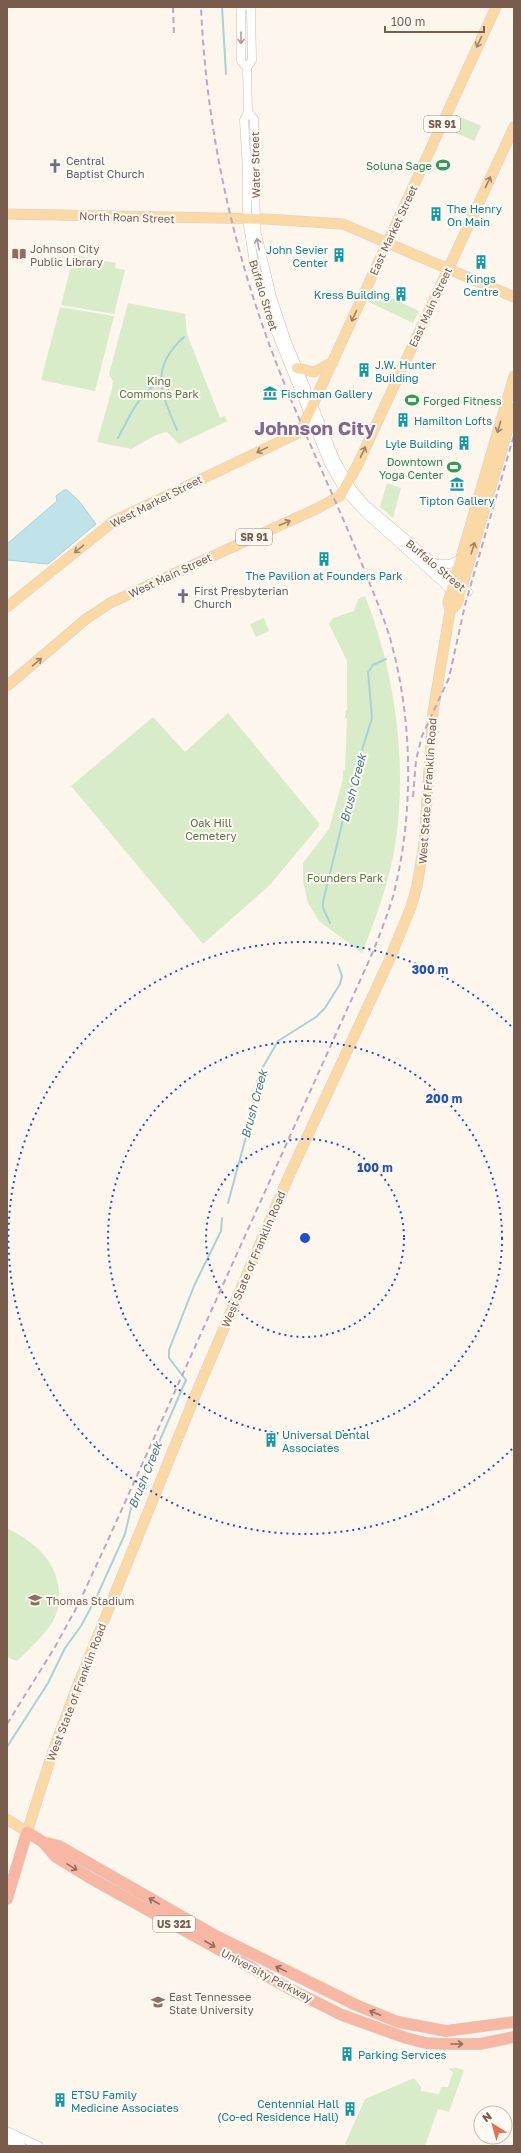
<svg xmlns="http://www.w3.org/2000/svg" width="521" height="2153" font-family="'Golos Text',sans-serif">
<rect width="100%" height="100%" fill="#fdf6ec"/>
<path fill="#d8ecc9" d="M456,115L481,126L474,141L454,132L451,125Z
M74,255L116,263L115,268L125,270L114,314L61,305Z
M375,290L419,311L413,323L369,302Z
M128,303L185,314L187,334L219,415L220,418L225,416L227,421L179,444L167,432L156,435L131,449L97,442L112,389L113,381L109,374Z
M60,307L114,316L95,391L41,380Z
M387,483L401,488L393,518L380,507Z
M365,596C395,672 407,759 396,840C390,879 377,916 362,953L319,921L308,903L303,881V863L329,829L343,779V771L345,770L347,719L345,718L346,710H347V661L329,624L333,618L354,611L358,599Z
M264,618L269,631L256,637L250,624Z
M228,713L319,823V826L270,885L203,944L71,786L153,717L185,752Z
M7,1528C34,1542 56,1559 59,1591C60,1602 58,1613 52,1623C42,1637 29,1650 17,1661L7,1657Z
M456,2068L464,2070L449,2112L438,2109L425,2146H344L365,2099L414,2078L421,2087V2091L439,2094L441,2087H448L453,2072L448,2069Z"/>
<path fill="#bfe3e8" stroke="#a5d3da" d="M64,490H67L79,501L96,524L48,564L7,560V544L57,501L56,496Z"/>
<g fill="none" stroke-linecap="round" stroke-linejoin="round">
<path stroke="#a5d3da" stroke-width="2" d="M222,7L226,74
M177,430C161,393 149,368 184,337
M118,438C129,417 139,393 160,382
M330,923L323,908V902L353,779L372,718L368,672L373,665L386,659
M228,1203L253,1111L255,1089L260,1072L278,1041L316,1017L325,1008L340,984L342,976L338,965
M7,1747L48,1683L65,1648L81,1626L97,1596L125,1534L132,1504L186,1380L169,1358V1350L194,1286L221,1231L222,1218"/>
<defs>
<path id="minor" d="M243,7L241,10V61L247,68
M248,112L254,119L256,230L272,297L287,342L336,461L352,489L365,504L468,592L459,596L451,590L365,513L344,490L329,464L273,325L254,263L247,219V171L244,120L248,112L247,68L252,60L251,10L249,7
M434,564H450L460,559
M7,2131L39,2146
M7,2139L21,2146"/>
<path id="major" d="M7,214L266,219L343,224L514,297
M297,368L314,372L333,362
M7,607L114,521L298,433L302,428L496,7
M450,611L457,604L514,408
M7,686L86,619L110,603L316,509L340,496L357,466L514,127
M7,1819L27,1832L52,1754L77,1687L195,1396L288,1178L388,963L411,907L417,886L424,843L433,712L450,611L448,602L514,376"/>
<path id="highway" d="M43,1842L59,1846L216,1936L356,2005L398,2022L446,2031L514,2022
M7,1899L27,1832L43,1842L56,1857L92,1879L290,1989L342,2015L406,2038L426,2043L443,2044H480L514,2037"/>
</defs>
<use href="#minor" stroke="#d1beb0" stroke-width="9"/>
<use href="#major" stroke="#dad1cd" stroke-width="11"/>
<use href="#highway" stroke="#dad1cd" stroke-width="12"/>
<use href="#minor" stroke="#fff" stroke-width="8"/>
<use href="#major" stroke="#fbd9a5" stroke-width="10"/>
<use href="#highway" stroke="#f7b7a3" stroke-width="11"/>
<path stroke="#b9a8c9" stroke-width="2" stroke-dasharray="6 4" stroke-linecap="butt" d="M173,7L174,36
M413,797L416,760L422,736L449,678L465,605L514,435
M7,1724L55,1647L78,1605L108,1540L372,954C380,934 388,914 394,893C414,811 413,720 390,638C383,615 373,592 364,569C333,492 296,418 268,341C229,233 206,121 201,7"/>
</g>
<defs><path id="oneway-shaft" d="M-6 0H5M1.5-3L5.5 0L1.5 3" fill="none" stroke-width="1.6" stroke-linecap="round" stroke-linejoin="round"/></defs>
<g stroke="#af9d94">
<use href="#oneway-shaft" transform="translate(241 38) rotate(90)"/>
<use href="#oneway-shaft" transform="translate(258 244) rotate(-101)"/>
</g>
<g stroke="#a18267">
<use href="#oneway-shaft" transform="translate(479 42) rotate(115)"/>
<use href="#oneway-shaft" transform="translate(488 182) rotate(-65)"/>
<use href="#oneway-shaft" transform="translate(354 316) rotate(115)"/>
<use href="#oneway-shaft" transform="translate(499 427) rotate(106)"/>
<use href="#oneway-shaft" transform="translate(262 450) rotate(154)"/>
<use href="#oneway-shaft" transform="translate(363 452) rotate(-65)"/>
<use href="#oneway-shaft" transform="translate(285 523) rotate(-23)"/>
<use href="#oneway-shaft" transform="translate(473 548) rotate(-73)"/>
<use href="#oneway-shaft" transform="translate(79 549) rotate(141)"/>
<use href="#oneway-shaft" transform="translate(37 662) rotate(-40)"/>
</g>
<g stroke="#936e5e">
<use href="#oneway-shaft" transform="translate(72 1867) rotate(32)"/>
<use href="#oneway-shaft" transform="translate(154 1901) rotate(-150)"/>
<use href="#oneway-shaft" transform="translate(210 1944) rotate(30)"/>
<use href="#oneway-shaft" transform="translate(281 1969) rotate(-154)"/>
<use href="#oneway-shaft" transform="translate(375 2013) rotate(-157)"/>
<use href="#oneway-shaft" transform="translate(457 2044)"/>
</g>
<g fill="none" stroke="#1d4ed8" stroke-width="2" stroke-dasharray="2 4">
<circle cx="305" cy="1238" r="99"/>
<circle cx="305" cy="1238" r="197"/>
<path d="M512 1449A296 296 0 1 1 512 1027"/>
</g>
<defs>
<symbol id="stadium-bare" viewBox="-9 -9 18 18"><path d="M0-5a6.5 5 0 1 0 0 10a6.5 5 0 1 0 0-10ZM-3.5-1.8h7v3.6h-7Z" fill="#2e9e5b" stroke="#fffaf3" stroke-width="2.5" paint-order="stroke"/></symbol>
<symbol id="church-bare" viewBox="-9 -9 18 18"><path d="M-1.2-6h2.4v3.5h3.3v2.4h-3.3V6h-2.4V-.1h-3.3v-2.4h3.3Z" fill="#6b7280" stroke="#fffaf3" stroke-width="2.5" paint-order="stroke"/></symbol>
<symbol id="building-bare" viewBox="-9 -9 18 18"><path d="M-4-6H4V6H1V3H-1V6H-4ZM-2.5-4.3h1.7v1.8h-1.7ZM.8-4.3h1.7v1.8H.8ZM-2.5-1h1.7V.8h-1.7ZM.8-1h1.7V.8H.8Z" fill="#0f9aa8" stroke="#fffaf3" stroke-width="2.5" paint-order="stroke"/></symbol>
<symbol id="library-bare" viewBox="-9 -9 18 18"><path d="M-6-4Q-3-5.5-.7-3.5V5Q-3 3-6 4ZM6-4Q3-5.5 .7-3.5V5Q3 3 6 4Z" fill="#8d6e63" stroke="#fffaf3" stroke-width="2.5" paint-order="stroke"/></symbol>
<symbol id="museum-bare" viewBox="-9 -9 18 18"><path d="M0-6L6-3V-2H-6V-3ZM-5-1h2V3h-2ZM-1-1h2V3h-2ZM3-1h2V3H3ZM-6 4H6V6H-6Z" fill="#0f9aa8" stroke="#fffaf3" stroke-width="2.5" paint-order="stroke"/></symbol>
<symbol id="university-bare" viewBox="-9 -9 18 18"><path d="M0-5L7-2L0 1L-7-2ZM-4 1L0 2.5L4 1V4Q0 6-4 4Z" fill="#8d6e63" stroke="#fffaf3" stroke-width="2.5" paint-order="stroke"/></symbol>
</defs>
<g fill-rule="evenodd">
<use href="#stadium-bare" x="433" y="155" width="20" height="20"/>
<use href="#church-bare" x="45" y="156" width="20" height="20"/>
<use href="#building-bare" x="426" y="204" width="20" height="20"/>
<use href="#library-bare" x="9" y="244" width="20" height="20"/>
<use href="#building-bare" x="329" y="245" width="20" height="20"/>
<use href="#building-bare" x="471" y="252" width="20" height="20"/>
<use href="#building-bare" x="391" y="284" width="20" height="20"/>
<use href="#building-bare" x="354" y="360" width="20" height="20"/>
<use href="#museum-bare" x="260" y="383" width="20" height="20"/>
<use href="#stadium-bare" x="402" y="390" width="20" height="20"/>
<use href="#building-bare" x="393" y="410" width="20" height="20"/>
<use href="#building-bare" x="454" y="433" width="20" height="20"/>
<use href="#stadium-bare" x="444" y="457" width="20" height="20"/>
<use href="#museum-bare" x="447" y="474" width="20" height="20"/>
<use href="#building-bare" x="314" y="549" width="20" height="20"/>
<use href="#church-bare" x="173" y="586" width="20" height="20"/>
<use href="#building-bare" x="261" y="1430" width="20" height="20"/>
<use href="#university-bare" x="25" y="1590" width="20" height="20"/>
<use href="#university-bare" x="148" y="1992" width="20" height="20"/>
<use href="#building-bare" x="337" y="2044" width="20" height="20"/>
<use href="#building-bare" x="50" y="2090" width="20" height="20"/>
<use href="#building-bare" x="340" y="2099" width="20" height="20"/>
</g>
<g text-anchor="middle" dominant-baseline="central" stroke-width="4" stroke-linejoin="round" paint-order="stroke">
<g fill="#fffaf3" stroke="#a28b7f" stroke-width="1">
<rect x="424" y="116" width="36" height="16" rx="3"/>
<rect x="236" y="529" width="36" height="16" rx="3"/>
<rect x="153" y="1916" width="42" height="16" rx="3"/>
</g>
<g font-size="10" font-weight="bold" fill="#7a5c4d">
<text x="442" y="124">SR 91</text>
<text x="254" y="537">SR 91</text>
<text x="174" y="1924">US 321</text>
</g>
<g font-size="11" fill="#5b616d" stroke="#fffaf3" text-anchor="start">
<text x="66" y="160">Central<tspan x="66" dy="13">Baptist Church</tspan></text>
<text x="194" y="590">First Presbyterian<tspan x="194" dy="13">Church</tspan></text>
</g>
<g font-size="11" fill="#7a5c4d" stroke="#fffaf3">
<text transform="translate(255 165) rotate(-91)">Water Street</text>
<text transform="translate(127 217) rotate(2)">North Roan Street</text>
<text transform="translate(393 230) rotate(-65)">East Market Street</text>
<text transform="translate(264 295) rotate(73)">Buffalo Street</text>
<text transform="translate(430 307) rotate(-65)">East Main Street</text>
<text transform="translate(156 501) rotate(-27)">West Market Street</text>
<text transform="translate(436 565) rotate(40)">Buffalo Street</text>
<text transform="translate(170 575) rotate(-25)">West Main Street</text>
<text transform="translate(427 791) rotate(-86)">West State of Franklin Road</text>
<text transform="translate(253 1259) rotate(-67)">West State of Franklin Road</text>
<text transform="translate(76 1692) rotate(-69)">West State of Franklin Road</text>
<text transform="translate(267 1975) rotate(28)">University Parkway</text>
</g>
<g font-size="11" fill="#27864d" stroke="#fffaf3" text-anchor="end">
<text x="432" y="165">Soluna Sage</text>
<text x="423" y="400" text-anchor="start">Forged Fitness</text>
<text x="443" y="461">Downtown<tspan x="443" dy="13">Yoga Center</tspan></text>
</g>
<g font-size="11" fill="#0d838f" stroke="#fffaf3" text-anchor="start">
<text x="447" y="208">The Henry<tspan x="447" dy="13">On Main</tspan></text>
<text x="328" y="249" text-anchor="end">John Sevier<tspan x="328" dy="13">Center</tspan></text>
<text x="481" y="278" text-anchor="middle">Kings<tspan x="481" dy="13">Centre</tspan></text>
<text x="390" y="294" text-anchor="end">Kress Building</text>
<text x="375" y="364">J.W. Hunter<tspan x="375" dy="13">Building</tspan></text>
<text x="281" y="393">Fischman Gallery</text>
<text x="414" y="420">Hamilton Lofts</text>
<text x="453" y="443" text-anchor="end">Lyle Building</text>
<text x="457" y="500" text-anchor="middle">Tipton Gallery</text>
<text x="324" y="575" text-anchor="middle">The Pavilion at Founders Park</text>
<text x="282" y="1434">Universal Dental<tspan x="282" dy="13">Associates</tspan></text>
<text x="358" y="2054">Parking Services</text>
<text x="71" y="2094">ETSU Family<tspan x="71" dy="13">Medicine Associates</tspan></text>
<text x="339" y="2103" text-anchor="end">Centennial Hall<tspan x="339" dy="13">(Co-ed Residence Hall)</tspan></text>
</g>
<g font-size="11" fill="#785e54" stroke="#fffaf3" text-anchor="start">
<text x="30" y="248">Johnson City<tspan x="30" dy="13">Public Library</tspan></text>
<text x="46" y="1600">Thomas Stadium</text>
<text x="169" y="1996">East Tennessee<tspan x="169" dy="13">State University</tspan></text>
</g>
<g font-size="11" fill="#537a41" stroke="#fffaf3">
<text x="159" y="380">King<tspan x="159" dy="13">Commons Park</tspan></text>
<text x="211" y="822">Oak Hill<tspan x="211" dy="13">Cemetery</tspan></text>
<text x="345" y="877">Founders Park</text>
</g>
<g font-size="12" font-style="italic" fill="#437c86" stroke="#fffaf3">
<text transform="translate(353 788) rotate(-75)">Brush Creek</text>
<text transform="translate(254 1104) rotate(-75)">Brush Creek</text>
<text transform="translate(145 1475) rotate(-68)">Brush Creek</text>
</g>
<g font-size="19" font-weight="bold" fill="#846695" stroke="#fffaf3">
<text x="315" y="427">Johnson City</text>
</g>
</g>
<circle cx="305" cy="1238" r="6" fill="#1d4ed8" stroke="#fffaf3" stroke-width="2"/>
<g font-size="12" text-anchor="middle" font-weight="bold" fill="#1d4ed8" stroke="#fffaf3" stroke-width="4" stroke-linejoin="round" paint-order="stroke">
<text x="430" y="974">300 m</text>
<text x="444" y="1103">200 m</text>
<text x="375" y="1172">100 m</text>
</g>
<rect width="521" height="2153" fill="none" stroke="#7a5c4d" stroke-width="16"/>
<g transform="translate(493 2125) rotate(323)"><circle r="19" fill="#fffaf3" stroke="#cabbb1"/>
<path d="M0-3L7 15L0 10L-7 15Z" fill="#e76f51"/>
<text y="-6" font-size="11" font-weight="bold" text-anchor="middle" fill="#7a5c4d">N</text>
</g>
<path d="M385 26v6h99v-6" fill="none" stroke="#7a5c4d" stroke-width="2"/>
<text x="391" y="26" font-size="12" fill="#7a5c4d" stroke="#fffaf3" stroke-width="3" paint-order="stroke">100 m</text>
</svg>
